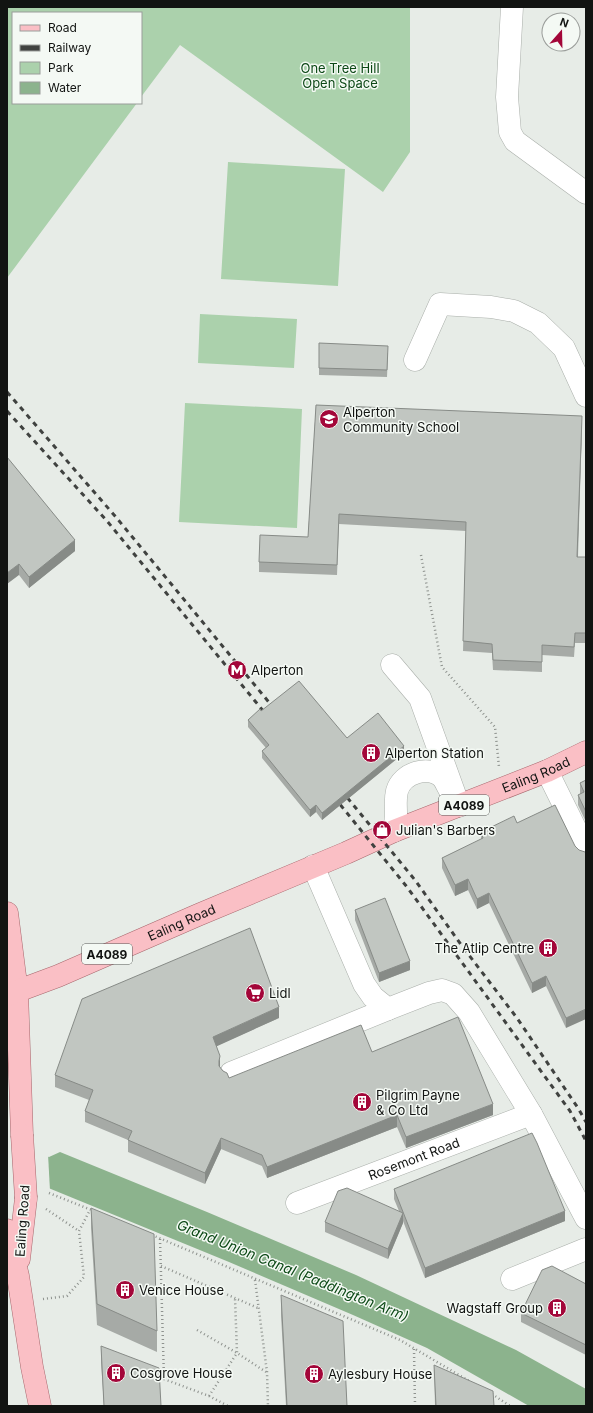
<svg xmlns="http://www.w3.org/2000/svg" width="593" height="1413" font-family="Inter,sans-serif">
<rect width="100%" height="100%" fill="#e7ece7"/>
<path fill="#abd1ac" d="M7,7H410V152L383,192L180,45L141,97V13H13V103H137L7,278Z
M228,162L345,169L338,286L221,279Z
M200,314L297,319L294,368L198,363Z
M185,403L302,409L297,528L179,522Z"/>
<path fill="#8cb38d" d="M7,1142L49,1157L60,1152L207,1212L356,1275L516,1350L586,1389V1406H529L427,1348L353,1315L229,1262L7,1171Z"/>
<path fill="#e7ece7" d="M7,1140L48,1154L50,1191L7,1174Z"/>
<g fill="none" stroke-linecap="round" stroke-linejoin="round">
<defs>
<g id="minor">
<path d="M512,7L507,97L510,132L515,141L586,193"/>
<path d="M415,360L440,304L491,307L514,311L538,323L564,348L586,396"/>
<path d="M392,665L420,698L459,806"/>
<path d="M547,771L586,850"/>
<path d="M394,831C395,825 396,819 396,813C396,805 395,799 397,791C402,773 429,764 443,778C446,782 448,788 451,792"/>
<path d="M313,866L364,984L373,997L388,1009L429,993L442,990L453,994L469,1012L531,1114L586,1218"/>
<path d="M231,1073L388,1009"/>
<path id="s1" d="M297,1203L531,1114"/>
<path d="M512,1279L586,1249"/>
</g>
<g id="major">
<path d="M7,913L17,992L22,1135"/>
<path id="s2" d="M7,995L58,976L198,915L346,853L394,831L547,771L586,752"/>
<path d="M7,1230L18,1276L32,1367L40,1406"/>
<path d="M19,1259L26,1198"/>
</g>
</defs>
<use href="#minor" stroke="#aaafaa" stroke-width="23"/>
<use href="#major" stroke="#a7676d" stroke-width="23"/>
<path stroke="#8e928e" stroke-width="2.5" stroke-dasharray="1 3" stroke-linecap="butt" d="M421,555L442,667L495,727L499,767
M49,1193L94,1211
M46,1209L79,1231
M152,1235L400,1340L469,1381
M160,1239L164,1379L209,1396L228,1406
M161,1266L258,1308
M255,1280L267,1372L268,1406
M43,1299L67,1296L84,1277L79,1231L90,1210
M197,1330L237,1353L266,1372
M414,1349L415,1406
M492,1394L510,1406
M209,1396L237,1353L235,1298"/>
<use href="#minor" stroke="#fff" stroke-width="22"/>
<use href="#major" stroke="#fabfc5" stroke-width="22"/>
<path stroke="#404240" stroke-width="3" stroke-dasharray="5 5" stroke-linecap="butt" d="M7,392L115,516L277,712
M7,411L107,521L269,718
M341,790L415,880L462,946L517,1018L578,1108L586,1122
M334,797L407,887L570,1111L586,1141"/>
<defs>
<path id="major-bridge" d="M22,1135L26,1198"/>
</defs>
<use href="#major-bridge" stroke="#a7676d" stroke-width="23" stroke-linecap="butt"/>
<use href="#major-bridge" stroke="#fabfc5" stroke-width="22"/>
</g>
<path fill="#a6aaa6" d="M319,343L388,353L387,377L319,375Z
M316,405L582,426L578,557H586V643H575L574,657L542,655V672L493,670L492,653L463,651L466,531L339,524L337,575L259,572V562L308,537Z
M7,457L75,551L29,588L19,575Z
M261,711L347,738L404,753L322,820L316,812L310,817L262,758V751L266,748L248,727V720Z
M586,780V822L578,805V795L580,794V783Z
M517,823L575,846L566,1028L546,986L532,993L489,903L477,909L468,890L455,896L442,868V858L481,840V832Z
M355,910L410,970L379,982L355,920Z
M279,1018L216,1046L220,1067L229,1078L372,1052L493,1115L406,1148L397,1127L267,1178L262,1166L221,1149L205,1184L128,1152V1140L85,1122V1111L89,1100L55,1087V1075Z
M394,1189L565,1221L425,1278L403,1221V1223L388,1259L325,1232V1222L399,1211L394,1199Z
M91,1208L157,1331V1352L97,1325L91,1228Z
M586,1284V1355L521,1322V1313Z
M281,1295L347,1406H286L281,1315Z
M101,1346L161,1406H104L101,1362Z
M434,1365L494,1406H435Z"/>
<path fill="#878b87" d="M582,416V426L577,566V557Z
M75,540V551L29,588V577Z
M19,564V575L7,584V573Z
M404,746V753L322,820V813Z
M316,805V812L310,817V810Z
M468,879V890L455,896V885Z
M489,893V903L477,909V899Z
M410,961V970L379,982V973Z
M546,976V986L532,993V983Z
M279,1007V1018L213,1048V1037Z
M586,1009V1019L566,1028V1018Z
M220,1056V1067L219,1072V1061Z
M493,1104V1115L406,1148V1137Z
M397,1115V1127L267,1178V1167Z
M221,1138V1149L205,1184V1173Z
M565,1211V1221L425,1278V1268Z
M403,1213V1223L388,1259V1249Z"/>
<path fill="#c1c6c1" stroke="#878b87" d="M319,343L388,346L387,370L319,368Z
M316,405L582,416L577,557H586V633H575L574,647L542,645V662L493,660L492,644L463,641L466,522L339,514L337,565L259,562L260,535L308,537Z
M7,457L75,540L29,577L19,564L7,573Z
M299,681L347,738L378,713L404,746L322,813L316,805L310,810L262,751L269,745L248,720L260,709L261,711Z
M586,780V812L578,795L584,792L580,783Z
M555,805L575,846L579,850L585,852H586V1009L566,1018L546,976L532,983L489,893L477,899L468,879L455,885L442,858L483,838L481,832L514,816L517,823Z
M385,898L410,961L379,973L355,910Z
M250,928L279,1007L213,1037L220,1056L219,1061V1066L223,1071L227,1073L229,1078L361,1025L372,1052L458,1017L493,1104L406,1137L397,1115L267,1167L262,1155L221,1138L205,1173L128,1140L132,1131L85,1111L93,1090L55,1075L82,999Z
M532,1133L537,1143L565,1211L425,1268L394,1189Z
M347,1188L403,1213L388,1249L325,1222L338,1191Z
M91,1208L154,1234L157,1331L97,1304Z
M552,1266L586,1284V1345L521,1313L542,1270Z
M281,1295L343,1321L347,1406H287Z
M101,1346L159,1368L161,1406H104Z
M434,1365L493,1391L494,1406H436Z"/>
<defs>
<symbol id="school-disc" viewBox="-11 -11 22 22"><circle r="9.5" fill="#a30639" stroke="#f4f9f4"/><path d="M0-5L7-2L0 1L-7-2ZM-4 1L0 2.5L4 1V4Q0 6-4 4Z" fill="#fff"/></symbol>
<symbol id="metro-disc" viewBox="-11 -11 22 22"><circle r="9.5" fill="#a30639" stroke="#f4f9f4"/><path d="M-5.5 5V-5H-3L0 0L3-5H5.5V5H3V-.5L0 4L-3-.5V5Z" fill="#fff"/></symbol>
<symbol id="building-disc" viewBox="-11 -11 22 22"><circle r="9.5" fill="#a30639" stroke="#f4f9f4"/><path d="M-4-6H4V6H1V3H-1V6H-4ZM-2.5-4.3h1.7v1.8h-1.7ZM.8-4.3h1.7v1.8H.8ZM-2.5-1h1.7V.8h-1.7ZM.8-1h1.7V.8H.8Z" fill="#fff"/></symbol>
<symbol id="shop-disc" viewBox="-11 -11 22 22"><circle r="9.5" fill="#a30639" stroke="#f4f9f4"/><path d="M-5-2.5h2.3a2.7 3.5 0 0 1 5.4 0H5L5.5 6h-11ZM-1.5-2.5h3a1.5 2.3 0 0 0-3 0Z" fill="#fff"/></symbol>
<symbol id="supermarket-disc" viewBox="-11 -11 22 22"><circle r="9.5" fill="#a30639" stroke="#f4f9f4"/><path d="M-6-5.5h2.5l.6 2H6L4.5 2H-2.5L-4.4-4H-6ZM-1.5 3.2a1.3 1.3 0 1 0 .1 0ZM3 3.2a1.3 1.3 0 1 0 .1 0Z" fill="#fff"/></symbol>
</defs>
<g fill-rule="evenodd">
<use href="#school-disc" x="318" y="408" width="22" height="22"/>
<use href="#metro-disc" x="226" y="659" width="22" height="22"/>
<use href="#building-disc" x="360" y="742" width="22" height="22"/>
<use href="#shop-disc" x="371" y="819" width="22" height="22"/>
<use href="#building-disc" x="537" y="937" width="22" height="22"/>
<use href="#supermarket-disc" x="244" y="982" width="22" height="22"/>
<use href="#building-disc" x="351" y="1091" width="22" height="22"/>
<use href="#building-disc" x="114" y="1279" width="22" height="22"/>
<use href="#building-disc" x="546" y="1297" width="22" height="22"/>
<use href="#building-disc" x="105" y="1362" width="22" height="22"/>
<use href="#building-disc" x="303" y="1363" width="22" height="22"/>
</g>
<g text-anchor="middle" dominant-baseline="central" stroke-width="3" stroke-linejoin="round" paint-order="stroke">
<g fill="#f4f9f4" stroke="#565956" stroke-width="1">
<rect x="439" y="795" width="50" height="20" rx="3"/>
<rect x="82" y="944" width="50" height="20" rx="3"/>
</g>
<g font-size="12" font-weight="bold" fill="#121412">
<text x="464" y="805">A4089</text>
<text x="107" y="954">A4089</text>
</g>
<g font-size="13" fill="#0c4816" stroke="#f4f9f4">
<text x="340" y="68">One Tree Hill<tspan x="340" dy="15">Open Space</tspan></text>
</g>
<g font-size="13" fill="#121412" stroke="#f4f9f4" text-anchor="start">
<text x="343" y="412">Alperton<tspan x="343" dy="15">Community School</tspan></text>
<text x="251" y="670">Alperton</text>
<text x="385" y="753">Alperton Station</text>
<text x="396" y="830">Julian's Barbers</text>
<text x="534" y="948" text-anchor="end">The Atlip Centre</text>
<text x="269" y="993">Lidl</text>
<text x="376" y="1095">Pilgrim Payne<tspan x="376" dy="15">&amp; Co Ltd</tspan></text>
<text x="139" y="1290">Venice House</text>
<text x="543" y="1308" text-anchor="end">Wagstaff Group</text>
<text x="130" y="1373">Cosgrove House</text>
<text x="328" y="1374">Aylesbury House</text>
</g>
<g font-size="13" fill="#121412" stroke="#f4f9f4">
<text stroke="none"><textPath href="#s2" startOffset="573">Ealing Road</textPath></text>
<text stroke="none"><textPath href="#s2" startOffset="189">Ealing Road</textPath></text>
<text stroke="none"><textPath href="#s1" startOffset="125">Rosemont Road</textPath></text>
<text transform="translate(22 1221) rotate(-86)">Ealing Road</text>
</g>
<g font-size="14" font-style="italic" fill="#0d4a17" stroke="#f4f9f4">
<text transform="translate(293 1270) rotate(22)">Grand Union Canal (Paddington Arm)</text>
</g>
</g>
<rect width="593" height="1413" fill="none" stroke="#121412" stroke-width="16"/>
<rect x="12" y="12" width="130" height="92" fill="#f4f9f4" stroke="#9a9d9a"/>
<rect x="20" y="25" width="20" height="6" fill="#fabfc5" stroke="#9a9d9a"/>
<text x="48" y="32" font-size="12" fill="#121412">Road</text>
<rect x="20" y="45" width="20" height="6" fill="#404240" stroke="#9a9d9a"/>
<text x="48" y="52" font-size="12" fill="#121412">Railway</text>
<rect x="20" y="62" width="20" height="12" fill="#abd1ac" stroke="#9a9d9a"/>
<text x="48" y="72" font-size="12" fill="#121412">Park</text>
<rect x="20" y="82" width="20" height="12" fill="#8cb38d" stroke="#9a9d9a"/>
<text x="48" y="92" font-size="12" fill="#121412">Water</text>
<g transform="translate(561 32) rotate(20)"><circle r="19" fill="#f4f9f4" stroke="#9a9d9a"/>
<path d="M0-3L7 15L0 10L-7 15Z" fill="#a30639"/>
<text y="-6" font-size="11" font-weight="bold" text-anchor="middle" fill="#121412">N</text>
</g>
</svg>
